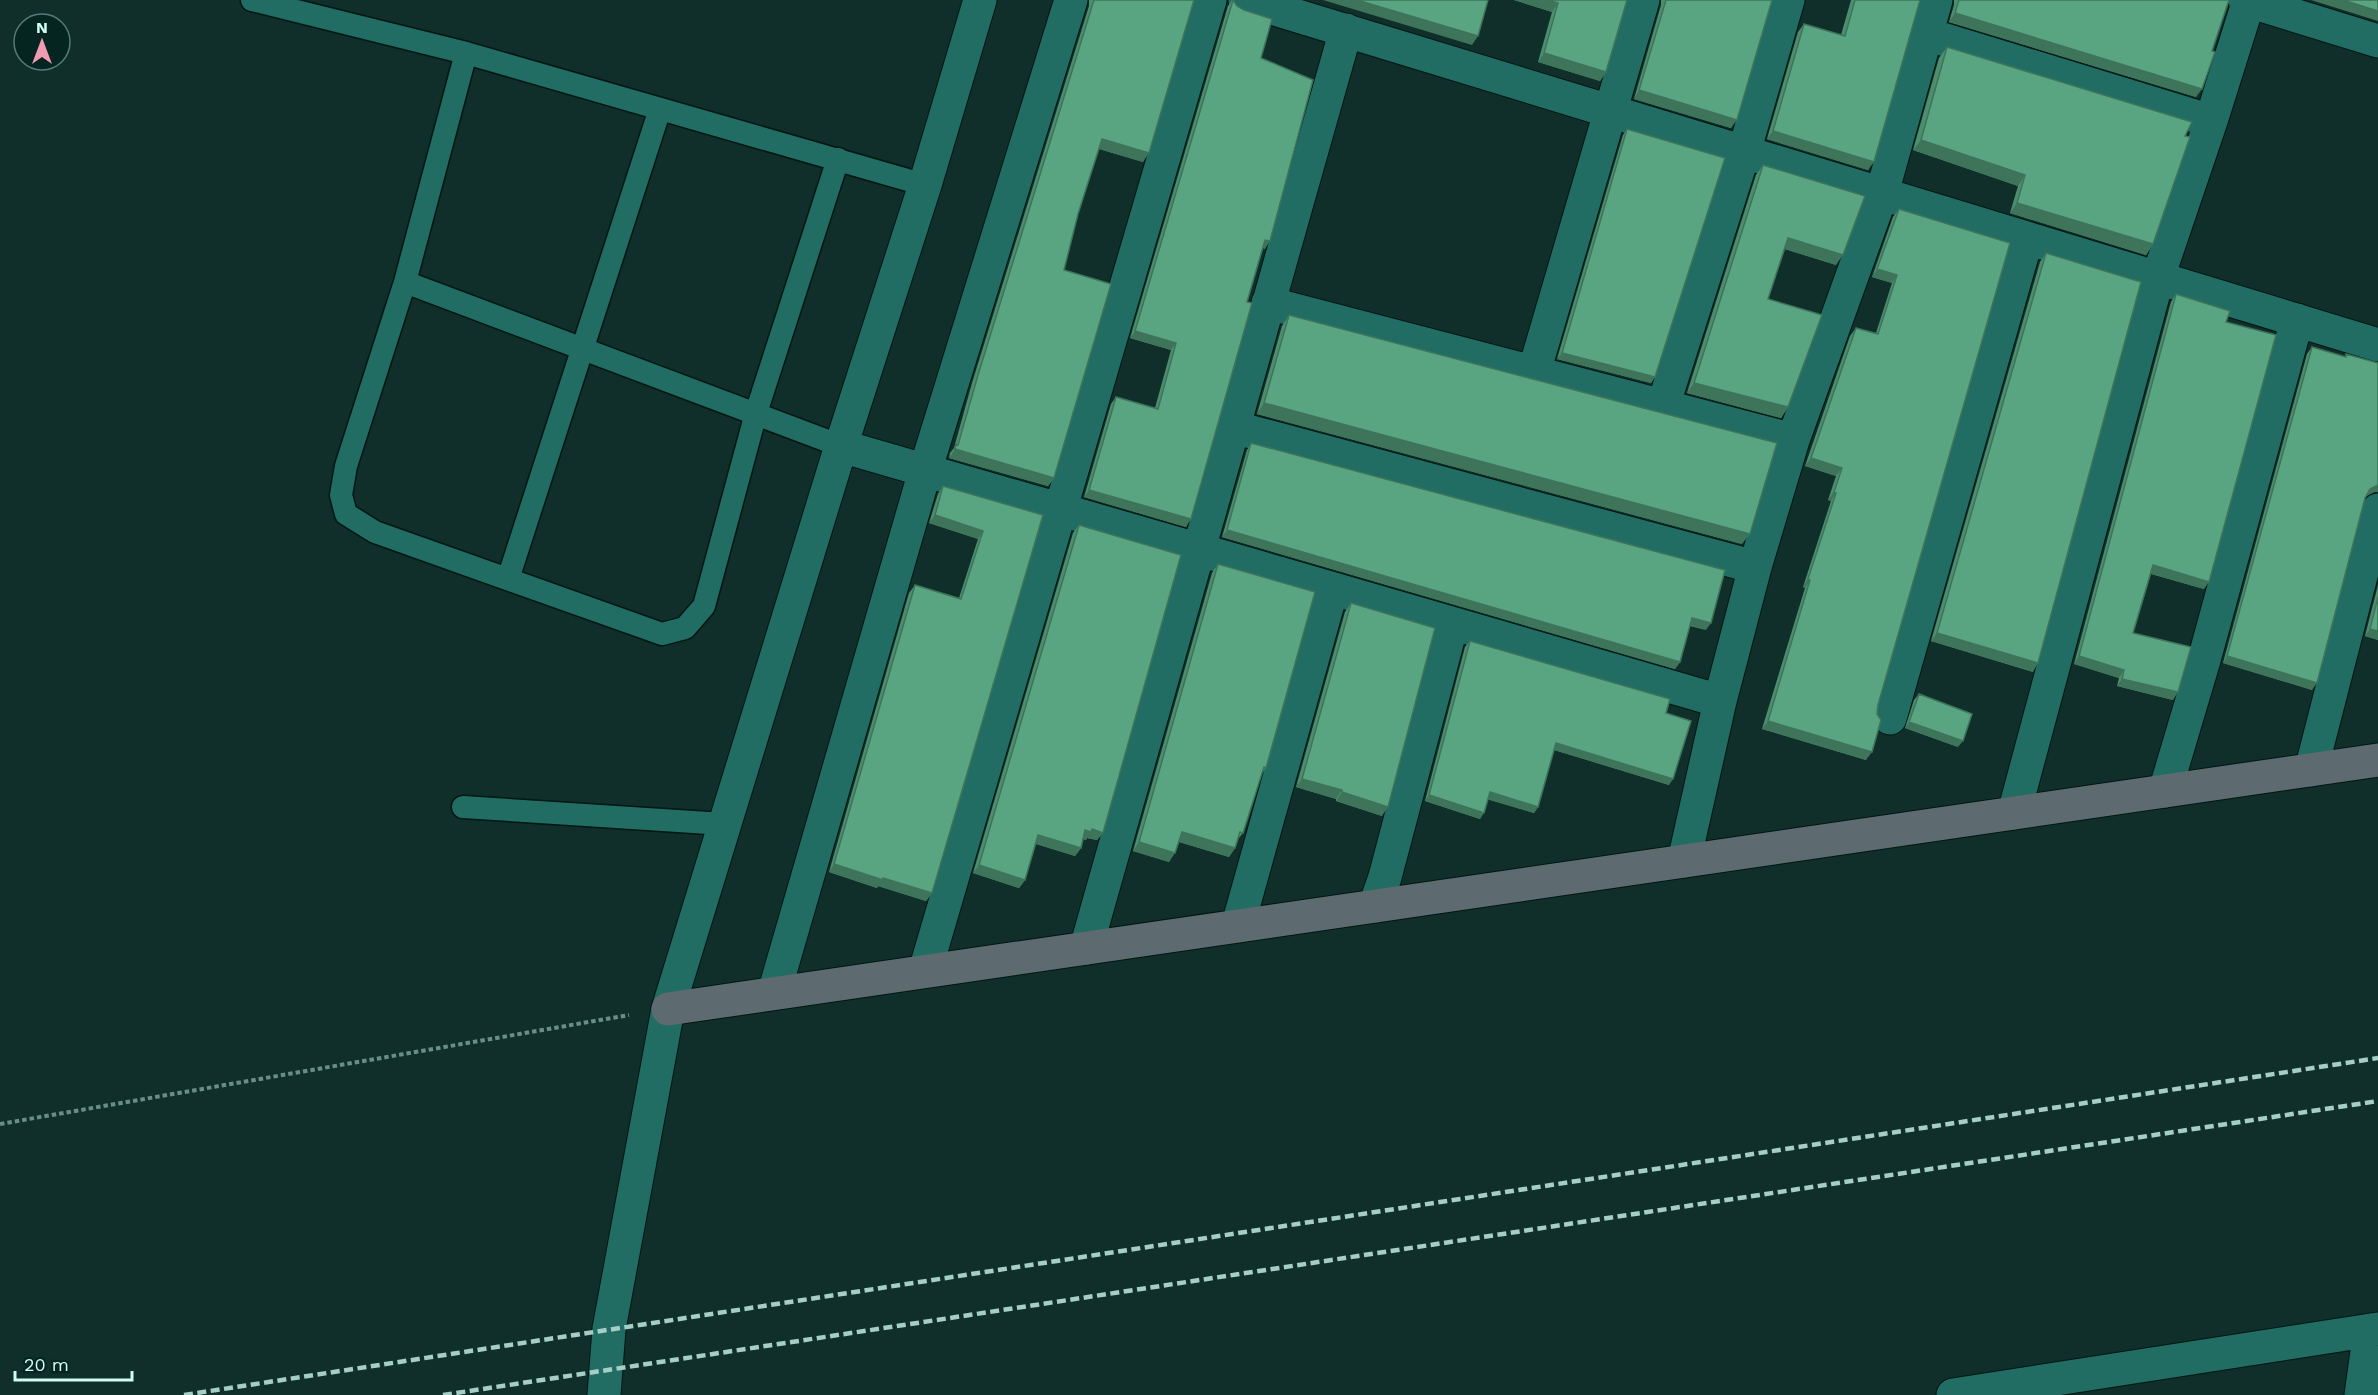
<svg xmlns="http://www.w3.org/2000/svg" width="2378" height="1395" font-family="'Work Sans',sans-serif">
<rect width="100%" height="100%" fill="#102f2a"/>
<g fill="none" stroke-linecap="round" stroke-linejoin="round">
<defs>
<path id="lane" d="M252,0L466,53L925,185
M466,53L405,282L346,466L341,495L346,514L375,532L662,634L685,628L704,606L756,413L838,159
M405,282L841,446
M508,579L660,109
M463,807L724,824"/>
<path id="street" d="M1245,0L2378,345
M2245,0L2378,41
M1926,34L2211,121
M1268,303L1793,440
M1534,372L1643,0
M1663,406L1744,152L1788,0
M1233,427L1755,567
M841,446L1720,701
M1890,718L2027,238
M2311,770L2378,510
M2165,791L2204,660L2297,320
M2014,813L2158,277L2211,121L2249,0
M1684,861L1720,701L1755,567L1793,440L1882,193L1936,0
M1375,906L1385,877L1452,624
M1238,925L1332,589
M1086,948L1346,30
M925,971L1210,0
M774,993L925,471L1071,0
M604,1395L609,1329L668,1009L841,446L925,185L980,0
M1953,1395L2378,1329
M2361,1395L2370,1330"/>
<path id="secondary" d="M668,1009L2378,760"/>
</defs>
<use href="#lane" stroke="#001713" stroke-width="25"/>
<use href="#street" stroke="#001713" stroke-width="35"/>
<use href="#secondary" stroke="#001713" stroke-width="35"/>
<path stroke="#698e87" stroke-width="4" stroke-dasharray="4.5 3" stroke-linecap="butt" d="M0,1124L629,1015"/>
<use href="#lane" stroke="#216d63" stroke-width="22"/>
<use href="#street" stroke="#216d63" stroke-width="33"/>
<use href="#secondary" stroke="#5d6a70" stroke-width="33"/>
<path stroke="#a5cfc6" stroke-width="4.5" stroke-dasharray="9 4.5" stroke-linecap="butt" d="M184,1395L2378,1058
M443,1395L2378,1101"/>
</g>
<path fill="#4d8e6f" d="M1089,0H1194L1143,162L1099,149L1078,214L1064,270L1054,478L1048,486L949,458L950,453L954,448L972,383L1089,6Z
M1232,0L1261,58L1265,249L1263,248L1247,302L1186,527L1084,497L1111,404L1116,397L1155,408L1171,350L1130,338L1228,6Z
M1514,0H1627L1606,72L1600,81L1538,62L1552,12Z
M1661,0H1772L1731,128L1634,99L1661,5Z
M1851,0H1920L1868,170L1767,139L1798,32L1804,24L1841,35Z
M1954,0H2229L2196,97L1949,22L1954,5Z
M1947,47L2185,136L2153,244L2146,255L2010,213L2018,186L1913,150L1939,58Z
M1627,129L1655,377L1651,383L1557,359L1623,135Z
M1763,165L1836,265L1785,249L1768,299L1788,407L1781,418L1687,393L1756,175Z
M1899,209L2010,243L1878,705L1866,760L1762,729L1805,588L1803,587L1831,501L1828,500L1836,476L1805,466L1850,336L1856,328L1876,333L1892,283L1872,277L1893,217Z
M2046,253L2033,672L1931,641L2040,262Z
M2176,294L2226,322L2204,589L2151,574L2133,633L2173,700L2117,686L2119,678L2074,664L2171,302Z
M1289,315L1742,544L1257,414L1282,326Z
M2312,347L2345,357L2346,354L2374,492L2366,496L2365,498L2312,690L2223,663L2307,354Z
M1251,443L1706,630L1690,626L1680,662L1675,669L1222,537L1247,450Z
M943,486L1043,515L932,893L926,901L878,886L877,888L829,872L909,593L915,585L959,598L978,539L929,523L938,494Z
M1079,525L1103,833L1097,840L1087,838L1086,840L1083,839L1081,848L1075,856L1036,844L1025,880L1019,888L973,873L1073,533Z
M1218,564L1266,768L1261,775L1243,833L1238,839L1235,848L1229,857L1179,842L1169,862L1133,851L1212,573Z
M2378,585V640L2365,636Z
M1351,603L1382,816L1336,801V799L1296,787L1345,612Z
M1470,641L1666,713L1669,785L1554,750L1538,807L1534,813L1488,799L1480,819L1425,801L1465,647Z
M1919,694L1958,747L1905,728L1914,700Z"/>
<path fill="#3e745a" d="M1323,0H1357L1478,36L1472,45Z
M1514,0H1547L1558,3L1552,12Z
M2311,0H2343L2378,11V21Z
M1955,13L2202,89L2196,97L1949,22Z
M1544,53L1606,72L1600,81L1538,62Z
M1639,90L1737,120L1731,128L1634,99Z
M1773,131L1874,162L1868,170L1767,139Z
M1102,139L1149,153L1143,162L1096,148Z
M1921,140L2025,175L2018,186L1913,150Z
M2017,203L2153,244L2146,255L2010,213Z
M1788,238L1843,255L1836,265L1781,248Z
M1265,240L1270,241L1265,249L1260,247Z
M1877,269L1897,275L1892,283L1872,277Z
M1135,331L1176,343L1171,350L1130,338Z
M1562,353L1655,377L1651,383L1557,359Z
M1694,383L1788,407L1781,418L1687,393Z
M1264,403L1750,534L1742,544L1257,414Z
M955,449L1054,478L1048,486L949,458Z
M1811,458L1842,468L1836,476L1805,466Z
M2378,485V492H2374L2365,497L2370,489Z
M1089,490L1191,519L1186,527L1084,497Z
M1834,492L1836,493L1831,501L1828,500Z
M935,515L983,531L978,539L929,523Z
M1227,530L1680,662L1675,669L1222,537Z
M2153,565L2209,582L2204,589L2148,573Z
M1808,579L1810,580L1805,588L1803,587Z
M1692,618L1711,623L1706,630L1687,625Z
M2370,629L2378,631V640L2365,636Z
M1937,633L2038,663L2033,672L1931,641Z
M2079,656L2124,670L2119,678L2074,664Z
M2227,656L2317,683L2312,690L2223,663Z
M2122,679L2178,692L2173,700L2117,686Z
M1768,721L1872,752L1866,760L1762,729Z
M1909,722L1963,741L1958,747L1905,728Z
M1556,743L1673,779L1669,785L1551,749Z
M1302,779L1342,790L1336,799L1296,787Z
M1342,792L1388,807L1382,816L1336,801Z
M1490,792L1538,807L1534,813L1486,799Z
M1429,795L1484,813L1480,819L1425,801Z
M1092,829L1103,833L1097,840L1087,838L1086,840L1080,838L1085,830Z
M1182,832L1235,848L1229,857L1176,841Z
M1038,835L1081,848L1075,856L1033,843Z
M1139,842L1175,853L1169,862L1133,851Z
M834,864L883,878L932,893L926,901L878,886L877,888L829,872Z
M979,865L1025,880L1019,888L973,873Z"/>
<path fill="#59a581" stroke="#3e745a" stroke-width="1.5" d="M1094,0H1194L1149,153L1102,139L1078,214L1064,270L1111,284L1054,478L955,449L956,444L958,445L978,375Z
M1233,0L1237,6L1244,10L1272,19L1261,58L1313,80L1270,241L1265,240L1247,302L1252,303L1191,519L1089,490L1116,397L1158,409L1176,343L1135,331Z
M1357,0H1488L1478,36Z
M1547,0H1627L1606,72L1544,53L1558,3Z
M1666,0H1772L1737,120L1639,90Z
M1855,0H1920L1874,162L1773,131L1804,24L1845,36Z
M1959,0H2229L2212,51L2215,52L2202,89L1955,13Z
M2343,0H2378V11Z
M1947,47L2192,122L2185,136L2190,137L2153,244L2017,203L2025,175L1921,140Z
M1627,129L1725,158L1655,377L1562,353Z
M1763,165L1865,196L1843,255L1788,238L1768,299L1822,315L1788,407L1694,383Z
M1899,209L2010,243L1878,705L1877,714L1881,720L1872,752L1768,721L1810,580L1808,579L1836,493L1834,492L1842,468L1811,458L1856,328L1878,334L1897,275L1877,269Z
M2046,253L2141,282L2038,663L1937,633Z
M2176,294L2230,311L2226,322L2276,335L2209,582L2153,565L2133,633L2191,647L2178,692L2122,679L2124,670L2079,656Z
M1289,315L1777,443L1750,534L1264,403Z
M2312,347L2346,357V354L2378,363V485L2370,489L2365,498L2317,683L2227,656Z
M1251,443L1725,570L1711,623L1692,618L1680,662L1227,530Z
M943,486L1043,515L932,893L883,878V880L834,864L915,585L961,599L983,531L935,515Z
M1079,525L1181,555L1103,833L1092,829L1091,832L1085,830L1081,848L1038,835L1025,880L979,865Z
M1218,564L1315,592L1266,768L1264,767L1243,833L1240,832L1235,848L1182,832L1175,853L1139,842Z
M2378,597V631L2370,629Z
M1351,603L1435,628L1388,807L1342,792V790L1302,779Z
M1470,641L1670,699L1666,713L1691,721L1673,779L1556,743L1538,807L1490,792L1484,813L1429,795Z
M1919,694L1972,714L1963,741L1909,722Z"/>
<g transform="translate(42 42)"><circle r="28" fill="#052521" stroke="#567b75" stroke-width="1.5"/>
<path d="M0-4.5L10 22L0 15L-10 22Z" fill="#f19ab2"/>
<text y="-9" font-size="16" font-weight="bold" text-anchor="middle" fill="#cffcf3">N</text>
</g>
<path d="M15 1371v9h117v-9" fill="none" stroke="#cffcf3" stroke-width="3"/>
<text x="24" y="1371" font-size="18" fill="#cffcf3" stroke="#052521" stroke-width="4.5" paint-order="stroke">20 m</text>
</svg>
